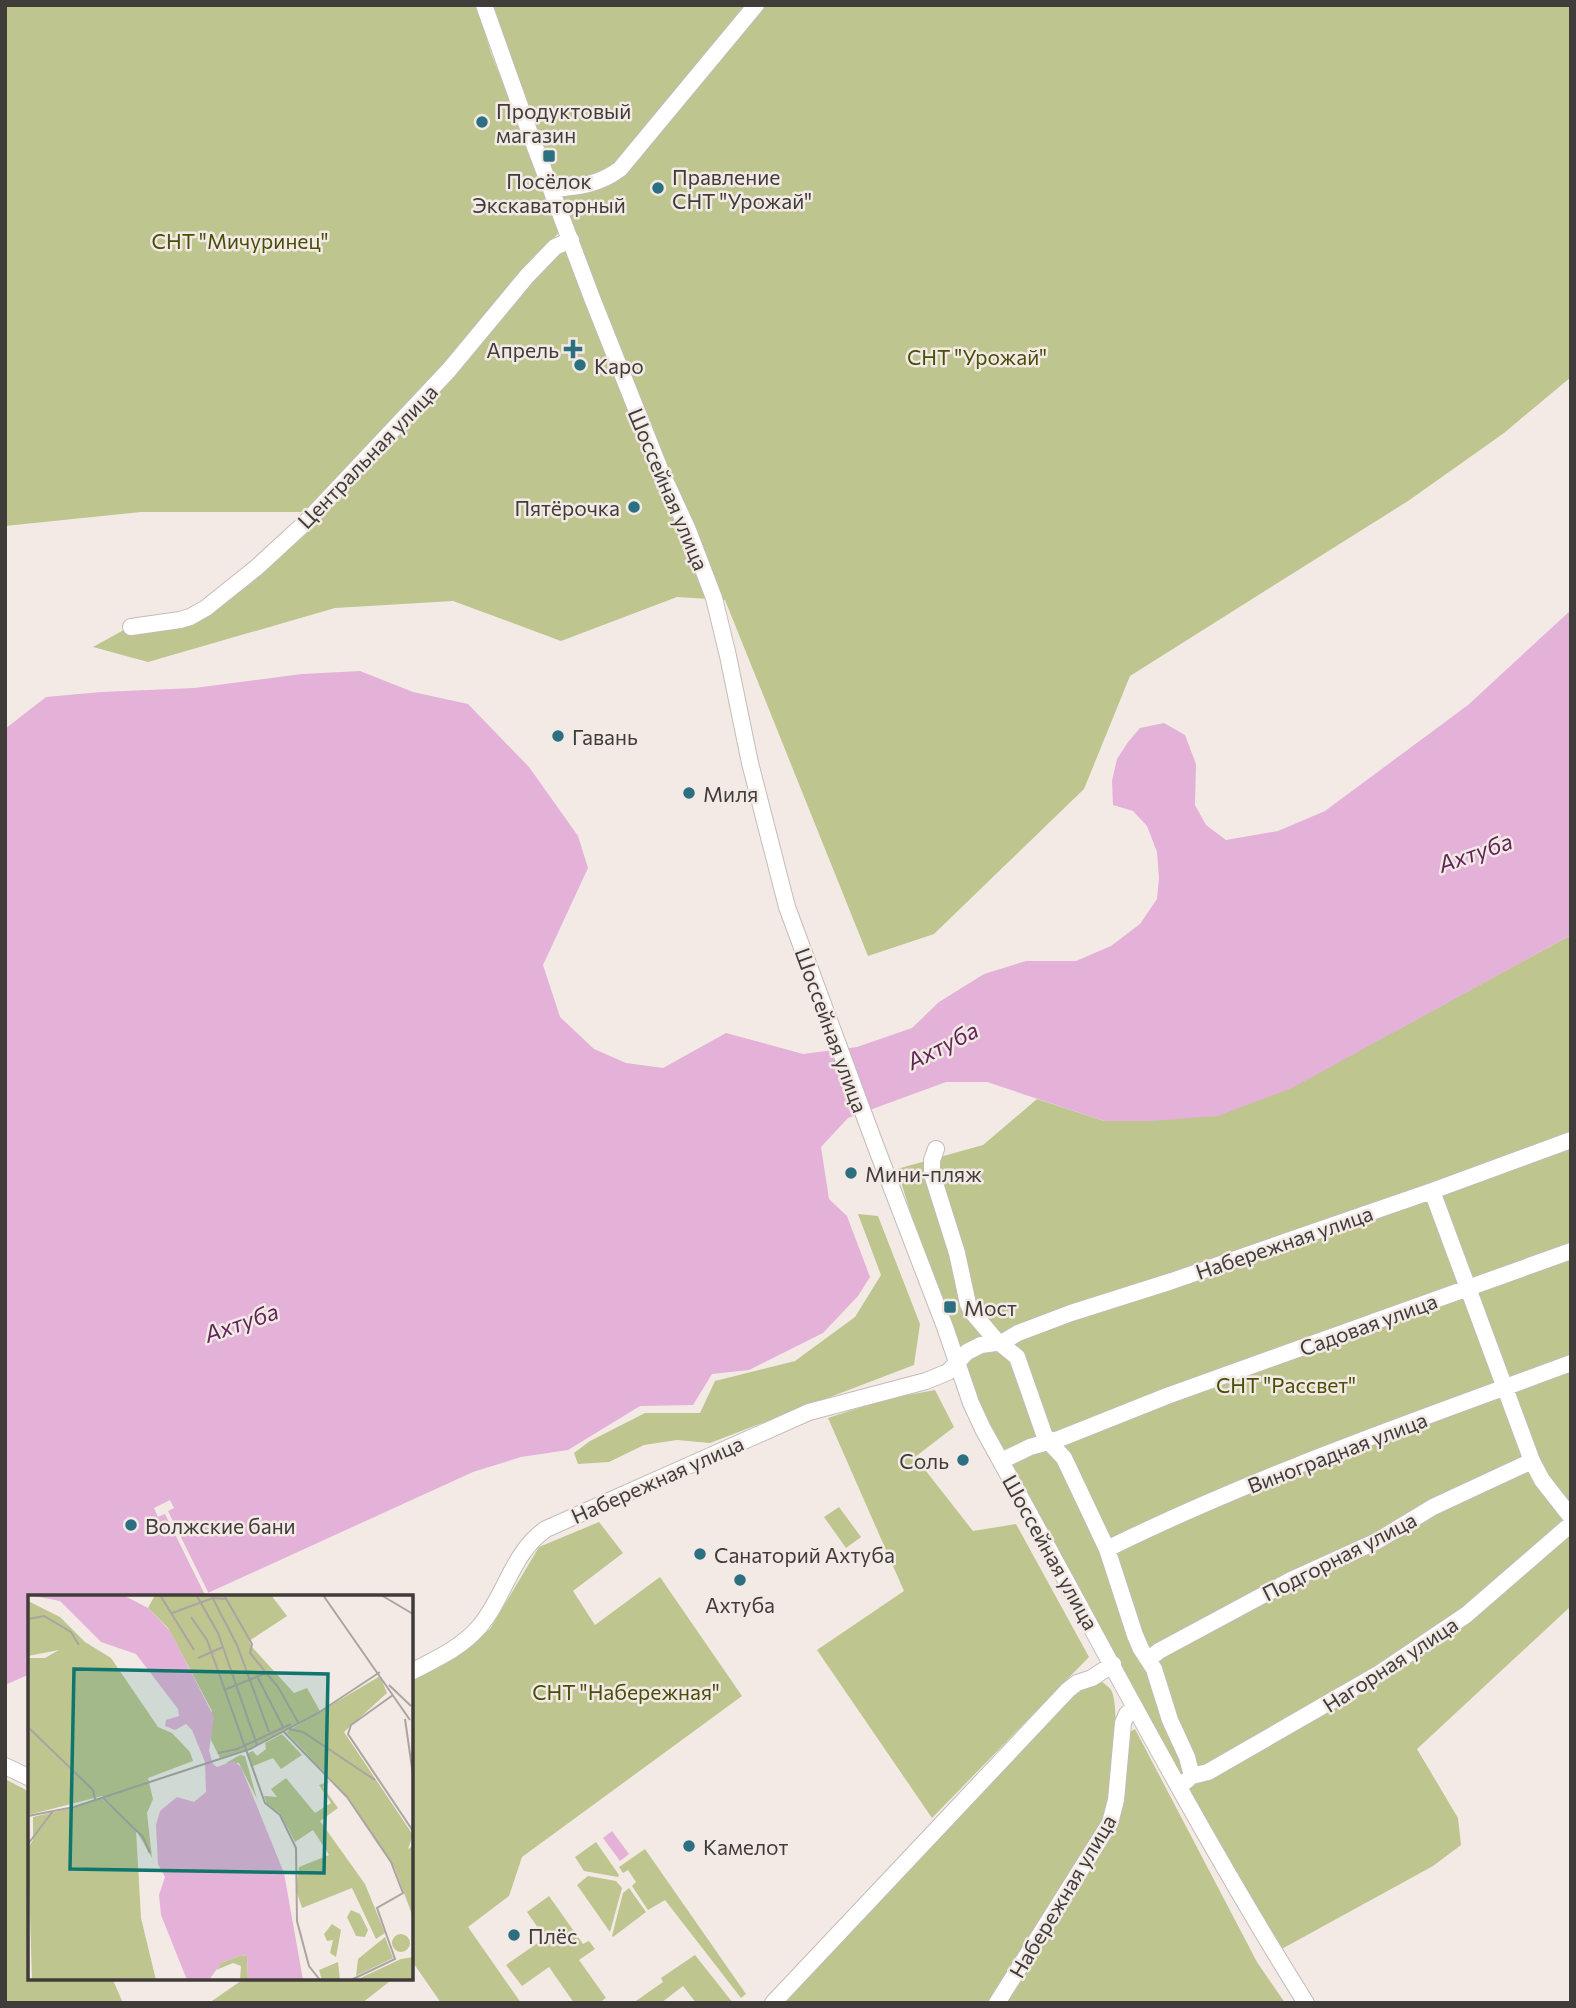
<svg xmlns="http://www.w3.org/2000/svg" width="1576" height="2008" font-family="Commissioner,sans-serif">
<rect width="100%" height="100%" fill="#f3eae6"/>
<path fill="#bec58f" d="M5,5H477L491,53L561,230L312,512H141L5,526Z
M490,5H1571V377L1504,433L1408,501L1130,676L1084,789L934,934L868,956L725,600L677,597L561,641L453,601L335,608L148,662L93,647L131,626L191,618L251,578L542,267L579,240Z
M1571,935V1606L1417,1749L1458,1818L1461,1845L1433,1866L1278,1951L976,1403L937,1298L897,1169L983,1145L1037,1099L1104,1121L1265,1098L1399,1029Z
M858,1214L878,1216L920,1324L914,1365L710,1443L677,1440L644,1445L609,1462L578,1464L574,1453L590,1441L645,1413H700L715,1381L795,1361L855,1317L881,1275Z
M935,1390L954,1427L915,1457L973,1531L1016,1524L1089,1657L932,1818L817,1650L904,1591L828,1418L886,1399Z
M839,1507L861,1537L846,1548L824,1517Z
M599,1522L623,1553L573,1591L595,1625L660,1577L742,1696L522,1857L509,1896L468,1927L521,2003H441L414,1964L411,1965V1680L465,1650L490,1629L539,1547Z
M1102,1682C1104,1683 1110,1688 1111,1690C1121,1705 1112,1792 1108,1812L990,2003H779L1083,1685Z
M1135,1729L1257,1962L1285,2003H1007L1117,1825L1126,1734Z
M5,1779L26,1790L30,1798V1978H112L123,2003H5Z
M596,1842L619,1875L618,1877L584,1871L575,1857Z
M645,1849L746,1994L741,1998L665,1900L648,1910L632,1886L636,1882L628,1870L623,1873L619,1867Z
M588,1876L616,1881L622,1888L610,1932L577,1885Z
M629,1888L646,1912L613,1937L612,1936L623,1893Z
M549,1896L583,1944L589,1941L595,1949L579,1960L606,1998L599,2003H574L549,1967L522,1986L506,1965L545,1938L527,1912Z
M695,1955L733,2003H696L683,1986L661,2003H633L663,1982L661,1978Z
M245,1978H394L362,2003H209Z"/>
<path fill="#e4b1d8" d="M1571,610V935L1292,1088L1218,1116L1151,1121H1104L987,1082H946L848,1118L821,1147L829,1199L847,1216L870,1277L858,1296L823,1333L749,1370L712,1374L693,1405L640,1406L568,1450L521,1457L473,1472L199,1597H30V1674L5,1685V729L46,697L101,692L194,688L302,674L360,671L413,692L468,704L529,767L578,836L588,868L543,965L560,1017L594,1049L626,1063L663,1068L726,1033L803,1054L857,1047L912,1028L939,1002L984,974L1026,961H1076L1111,946L1140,924L1157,899L1159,878L1157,852L1147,826L1133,811L1113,805L1112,781L1117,759L1128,742L1140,728L1164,723L1185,735L1196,764L1195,805L1206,825L1226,840L1278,831L1325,811L1468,705Z
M612,1831L629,1854L620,1861L603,1838Z"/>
<path fill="#f3eae6" d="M170,1500L174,1508L168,1511L210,1596L208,1597H206L165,1514L158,1517L154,1508Z"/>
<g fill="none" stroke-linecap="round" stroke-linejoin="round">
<defs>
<path id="minor" d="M484,5L529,131L592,298L660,469L688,530L714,598L728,656L750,763L787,907L876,1147L945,1327L971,1403L983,1429C1090,1621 1189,1817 1306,2003
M552,189C577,187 599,185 620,169L756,5
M131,627L180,620L190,617L206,608L256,568L306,522L449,370L527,276L555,247L571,240
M936,1149L932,1160V1174L957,1253L968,1304L972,1312L995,1339L1017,1357L1044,1434L1048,1441L1064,1458L1107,1549L1135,1635L1141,1649L1154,1669L1170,1720L1187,1757L1192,1776
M1432,1191L1532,1461L1542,1480L1571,1517
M1001,1461L1030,1447L1059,1439L1167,1396L1571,1251
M1107,1549C1257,1475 1415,1421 1571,1363
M1149,1659L1159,1651L1291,1580L1377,1541L1433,1507L1532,1461
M411,1672C436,1659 461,1648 479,1627C505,1597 512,1552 546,1529L809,1412L926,1381L948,1372L967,1352L981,1345L1003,1342L1018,1333L1071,1313L1172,1281L1432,1191L1571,1140
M5,1766L30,1778
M1185,1782L1192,1776L1208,1772L1380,1673L1466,1615L1571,1524
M773,2003L1068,1690L1077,1683L1092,1678L1113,1664
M997,2003L1110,1823L1116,1800L1123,1723L1127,1714L1135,1707"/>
</defs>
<use href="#minor" stroke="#c4bbb7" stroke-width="18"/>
<use href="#minor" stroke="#fff" stroke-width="16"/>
</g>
<g fill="#2c6f80" stroke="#f3eae6" stroke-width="2.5">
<circle cx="482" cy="122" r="7"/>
<rect x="542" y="149" width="14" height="14" rx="3.5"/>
<circle cx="658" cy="188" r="7"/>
<path d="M569.5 338.5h7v7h7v7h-7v7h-7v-7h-7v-7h7z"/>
<circle cx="580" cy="365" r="7"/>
<circle cx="634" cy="507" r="7"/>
<circle cx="558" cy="736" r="7"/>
<circle cx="689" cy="793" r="7"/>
<circle cx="851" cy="1173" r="7"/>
<rect x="943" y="1300" width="14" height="14" rx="3.5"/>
<circle cx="963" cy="1460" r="7"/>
<circle cx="131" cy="1525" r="7"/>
<circle cx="700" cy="1554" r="7"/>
<circle cx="740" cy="1580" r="7"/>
<circle cx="689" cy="1846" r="7"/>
<circle cx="514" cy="1935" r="7"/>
</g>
<g text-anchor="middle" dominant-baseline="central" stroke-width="5" stroke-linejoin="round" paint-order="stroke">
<g font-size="21" fill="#403c3a" stroke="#f3eae6" text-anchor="start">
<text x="496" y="110">Продуктовый<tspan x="496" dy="24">магазин</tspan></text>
<text x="672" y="176">Правление<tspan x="672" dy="24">СНТ "Урожай"</tspan></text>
<text x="549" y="180" text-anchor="middle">Посёлок<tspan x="549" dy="24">Экскаваторный</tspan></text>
<text x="559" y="349" text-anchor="end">Апрель</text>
<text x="594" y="365">Каро</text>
<text x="620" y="507" text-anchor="end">Пятёрочка</text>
<text x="572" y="736">Гавань</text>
<text x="703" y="793">Миля</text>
<text x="865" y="1173">Мини-пляж</text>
<text x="964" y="1307">Мост</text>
<text x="949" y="1460" text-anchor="end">Соль</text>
<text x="145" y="1525">Волжские бани</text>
<text x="714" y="1554">Санаторий Ахтуба</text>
<text x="740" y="1604" text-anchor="middle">Ахтуба</text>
<text x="703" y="1846">Камелот</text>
<text x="528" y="1935">Плёс</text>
</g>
<g font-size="21" fill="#4a4e07" stroke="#f3eae6">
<text x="240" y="240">СНТ "Мичуринец"</text>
<text x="977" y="356">СНТ "Урожай"</text>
<text x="1286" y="1384">СНТ "Рассвет"</text>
<text x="626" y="1691">СНТ "Набережная"</text>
</g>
<g font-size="21" fill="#403c3a" stroke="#f3eae6">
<text transform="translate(367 456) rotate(-46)">Центральная улица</text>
<text transform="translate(669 489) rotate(67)">Шоссейная улица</text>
<text transform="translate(832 1030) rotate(70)">Шоссейная улица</text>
<text transform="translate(1284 1242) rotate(-19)">Набережная улица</text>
<text transform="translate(1368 1324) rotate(-20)">Садовая улица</text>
<text transform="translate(1337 1452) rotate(-21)">Виноградная улица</text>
<text transform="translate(657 1479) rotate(-24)">Набережная улица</text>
<text transform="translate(1051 1552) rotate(61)">Шоссейная улица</text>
<text transform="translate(1339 1556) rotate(-27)">Подгорная улица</text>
<text transform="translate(1390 1664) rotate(-33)">Нагорная улица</text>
<text transform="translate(1062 1896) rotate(-59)">Набережная улица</text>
</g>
<g font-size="23" font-style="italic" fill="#602556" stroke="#f3eae6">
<text transform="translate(1475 852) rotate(-19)">Ахтуба</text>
<text transform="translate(942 1045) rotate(-27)">Ахтуба</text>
<text transform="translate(241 1322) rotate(-19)">Ахтуба</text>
</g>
</g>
<g transform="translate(28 1595)">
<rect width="385" height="385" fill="#f3eae6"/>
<path d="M127,0H243L259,21L221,46L224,52L266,98L279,93L292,116L222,153L192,163L183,145L184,116L140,33L120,13ZM0,6L32,22L57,47L83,63L130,132L144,138L162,157L165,166L120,183L125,204L119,218L124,263L108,235L113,323L128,385H4L0,253L5,245V222L40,214L73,203L103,230L74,201L0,220V63H17L31,55L0,61ZM352,81L359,98L316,137L385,240L380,254L385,251V322L367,274L321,203L258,137ZM254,139L274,160L253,174L245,163L223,172L220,158L225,156L229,161L238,154L237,148ZM212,160L217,161L229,204L211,168H198ZM258,183L287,218L303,208L291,190L302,186L295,192L310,213L292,226L337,289L357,338L348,344L324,293L274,313L268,295L271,272L301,260L285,235L267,247L252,218L239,209L236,201L249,202L243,194ZM323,315L332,319L340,335L337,342L328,341L319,322ZM304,329L313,335L308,362L302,358L305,345L299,346L296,339ZM364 348a9 9 0 1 1 18 0a9 9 0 1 1-18 0ZM357,342L365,363L328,381L330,364ZM213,360L219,361L220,385H212L213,371L205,368L188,375L181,385L193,368ZM385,362V385H328L373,364ZM310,367L312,385H294L291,375Z" fill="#bec58f"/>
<path d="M1,0H95L120,13L142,36L186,122L181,156L185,169L189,172L206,166L213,172L256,278L275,385H220L219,361L213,360L193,368L181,385H159L133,320L131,300L137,282L130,269L128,230L132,216L149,202L166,207L178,197L177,167L164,135L158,129L147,135L137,131L138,125L151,121L150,114L108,59L73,47L32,6Z" fill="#e4b1d8"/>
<path fill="none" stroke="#aba4a1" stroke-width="2" d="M132,0L166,55M183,0L209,50L241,137M196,0L224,49L222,58L250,92L271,129M295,0L382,125M353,0L385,19M169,1L190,38L229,150M144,18L185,3L198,4M163,22L179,45L237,208L252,220L268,253L269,326L281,371L292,385M0,24L16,21L43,37L51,50M170,63L195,52M230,83L255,132M361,90L383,111M196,95L238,78M365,100L323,130L320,139L385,236M377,124L385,180M0,132L65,195L67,204M261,134L275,137L347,185M255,136L319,202L363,267L375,298L349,313L367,364L323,385M190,158L209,154L263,129M74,202L115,242L122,258M0,221L46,212L222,154L290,118L352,77M0,249L25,216"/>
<path fill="#0f766e" fill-opacity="0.15" stroke="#0f766e" stroke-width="3.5" d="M46,74L300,79L296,278L42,274Z"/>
<rect width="385" height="385" fill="none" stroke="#403c3a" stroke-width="3.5"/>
</g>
<rect width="1576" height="2008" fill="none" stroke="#403c3a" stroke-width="14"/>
</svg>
